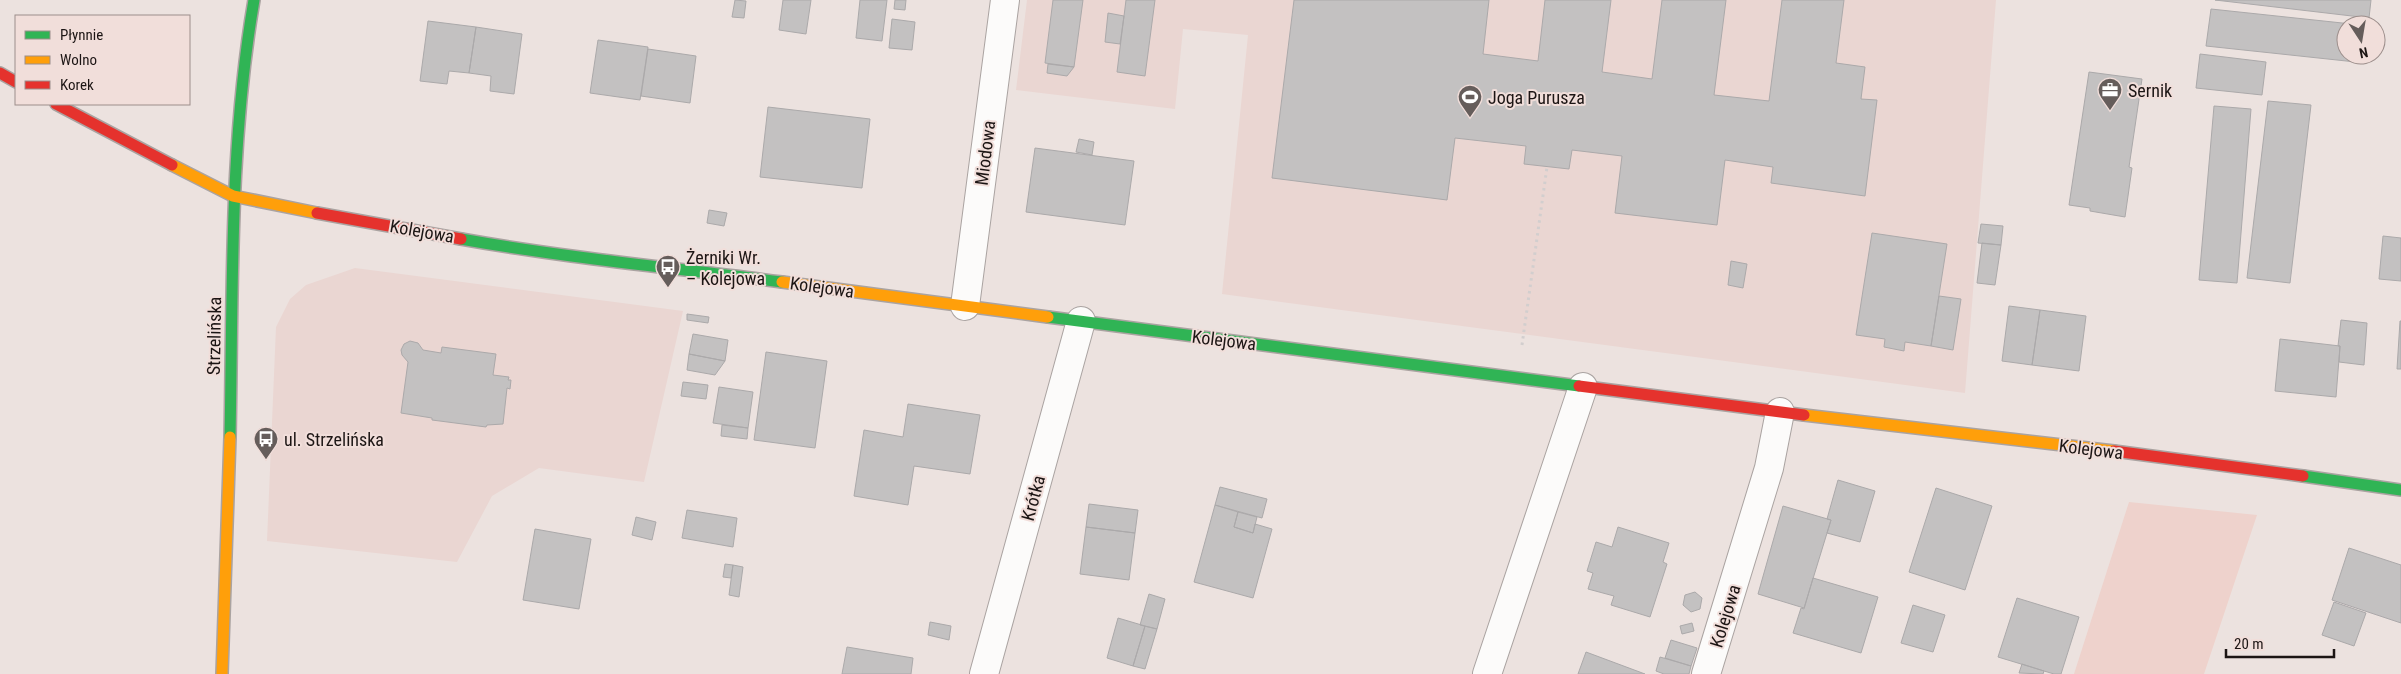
<svg xmlns="http://www.w3.org/2000/svg" width="2401" height="674" font-family="'Roboto Condensed',sans-serif">
<rect width="100%" height="100%" fill="#ece2df"/>
<path fill="#ead6d2" d="M1027,0H1996L1965,393L1222,294L1248,35L1183,29L1175,109L1016,90Z
M355,268L683,311L644,482L539,468L492,496L457,562L267,541L276,327L290,299L306,285Z"/>
<path fill="#eed2cc" d="M2129,502L2257,515L2204,674H2074Z"/>
<path fill="#c3c1c1" stroke="#aba9aa" d="M735,0L746,1L744,18L732,17Z
M783,0H811L806,34L779,30Z
M860,0H887L882,41L856,38Z
M895,0H906L905,10L894,9Z
M1053,0H1083L1074,67L1045,63Z
M1126,0H1155L1145,76L1117,72Z
M1294,0H1489L1483,54L1538,61L1545,0H1611L1602,72L1652,79L1662,0H1726L1714,95L1769,101L1782,0H1844L1836,63L1865,67L1861,99L1877,100L1865,196L1771,183L1773,167L1725,160L1717,225L1615,213L1622,156L1572,150L1569,169L1524,164L1526,146L1455,138L1447,200L1272,178Z
M2215,0H2371L2369,18Z
M2211,9L2361,25H2346V55H2366L2365,63L2206,46Z
M1108,13L1124,16L1120,44L1105,42Z
M892,19L915,22L912,50L889,48Z
M428,21L476,27L469,73L449,71L447,84L420,81Z
M476,27L522,34L514,94L490,91L491,76L469,73Z
M598,40L648,47L640,100L590,93Z
M648,49L696,56L690,103L641,96Z
M2200,54L2266,62L2262,95L2196,88Z
M1048,64L1074,67L1067,76L1047,73Z
M2089,72L2142,79L2129,167L2132,168L2125,217L2090,211V208L2069,205Z
M2268,101L2311,105L2290,283L2247,278Z
M2214,106L2251,109L2237,283L2199,280Z
M768,107L870,119L862,188L760,177Z
M1079,139L1094,142L1092,155L1076,152Z
M1035,148L1134,161L1125,225L1026,212Z
M709,210L727,213L724,226L707,223Z
M1981,224L2003,226L2001,245L1978,243Z
M1872,233L1947,244L1931,346L1905,342L1904,351L1884,347L1885,339L1856,335Z
M2383,236L2401,238V281L2379,279Z
M1982,243L2001,245L1995,285L1977,283Z
M1731,261L1747,264L1743,288L1728,285Z
M1939,296L1961,299L1953,350L1931,346Z
M2009,306L2040,310L2032,365L2002,361Z
M2040,310L2086,316L2079,371L2032,365Z
M687,314L709,317L708,323L687,320Z
M2341,320L2367,323L2364,365L2339,362L2340,346H2338Z
M2400,321H2401V369H2397Z
M693,334L728,340L725,361L689,354Z
M2280,339L2340,346L2336,397L2275,391Z
M410,341L418,343L423,350L441,353L442,347L496,354L493,375L509,377L508,380H511L510,389L507,388L503,424L487,425L486,427L432,420V418L401,413L408,362L402,355L401,350L404,344Z
M766,352L827,361L815,448L754,440Z
M689,354L725,361L715,375L687,370Z
M683,382L708,385L706,399L681,396Z
M719,387L753,392L748,428L713,423Z
M908,404L980,415L970,474L914,466L908,505L854,496L864,430L903,437Z
M722,425L748,428L747,439L721,436Z
M1838,480L1875,491L1860,542L1827,533L1831,520L1827,519Z
M1220,487L1267,499L1262,518L1215,505Z
M1936,488L1992,506L1965,590L1909,572Z
M1089,504L1138,510L1135,533L1086,527Z
M1215,505L1238,512L1234,527L1253,533L1255,524L1272,529L1253,598L1194,582Z
M1783,506L1831,520L1804,608L1758,594Z
M687,510L737,518L733,547L682,538Z
M1238,512L1257,517L1253,533L1234,527Z
M636,517L656,522L652,540L632,535Z
M1086,527L1135,533L1129,580L1080,574Z
M1618,527L1669,543L1663,562L1667,564L1650,617L1611,605L1614,596L1588,589L1593,573L1587,571L1596,542L1612,547Z
M535,529L591,539L579,609L523,600Z
M2349,548L2401,565V623L2332,600Z
M725,564L733,565L731,578L723,577Z
M733,565L743,567L739,597L729,595Z
M1813,578L1878,597L1861,653L1793,633L1801,608L1804,609Z
M1695,592L1702,598L1700,609L1691,612L1683,605L1685,595Z
M1149,594L1165,599L1157,629L1140,625Z
M2017,598L2079,617L2061,674H2054L1998,657Z
M2334,602L2366,613L2354,646L2322,635Z
M1913,605L1945,615L1933,652L1901,643Z
M1118,618L1145,626L1133,666L1107,658Z
M930,622L951,626L949,640L928,635Z
M1692,623L1694,631L1682,634L1680,626Z
M1145,626L1157,629L1145,669L1133,666Z
M1671,640L1697,648L1691,666L1665,658Z
M847,647L913,658L911,674H842Z
M1586,652L1645,674H1578Z
M1660,657L1691,666L1689,674H1664L1656,671Z
M2022,664L2044,671L2043,674L2019,673Z"/>
<g fill="none" stroke-linecap="round" stroke-linejoin="round">
<defs>
<path id="street" d="M965,306L1005,0
M984,674L1081,321
M1487,674L1583,387
M1706,674L1769,468L1780,412"/>
<path id="fast" d="M461,239C567,258 675,268 782,282
M1048,317L1579,386
M230,437C233,291 229,145 254,0
M2303,476L2401,490"/>
<path id="slow" d="M172,165L233,196L317,213
M782,282L1048,317
M1804,415L2114,451
M222,674L230,437"/>
<path id="jam" d="M0,73L16,82
M56,104L172,165
M317,213L461,239
M1579,386L1804,415
M2114,451L2303,476"/>
</defs>
<use href="#street" stroke="#aaa3a1" stroke-width="30"/>
<use href="#fast" stroke="#aaa3a1" stroke-width="14"/>
<use href="#slow" stroke="#aaa3a1" stroke-width="14"/>
<use href="#jam" stroke="#aaa3a1" stroke-width="14"/>
<path stroke="#d2cece" stroke-width="3" stroke-dasharray="2.5 4" stroke-linecap="butt" d="M1522,345L1547,167"/>
<use href="#street" stroke="#fcfbfa" stroke-width="28"/>
<use href="#fast" stroke="#30b455" stroke-width="11"/>
<use href="#slow" stroke="#ff9f0a" stroke-width="11"/>
<use href="#jam" stroke="#e5322d" stroke-width="11"/>
</g>
<defs>
<symbol id="office-pin" viewBox="-11 -11 22 30"><path d="M0 17L-7.5 6A9.5 9.5 0 1 1 7.5 6Z" fill="#655d5b" stroke="#f1deda"/><path d="M-6-3h4V-5.5h4V-3h4V5H-6ZM-1-4.5V-3h2v-1.5ZM-6 0V1H6V0Z" fill="#fff"/></symbol>
<symbol id="stadium-pin" viewBox="-11 -11 22 30"><path d="M0 17L-7.5 6A9.5 9.5 0 1 1 7.5 6Z" fill="#655d5b" stroke="#f1deda"/><path d="M0-5a6.5 5 0 1 0 0 10a6.5 5 0 1 0 0-10ZM-3.5-1.8h7v3.6h-7Z" fill="#fff"/></symbol>
<symbol id="bus-pin" viewBox="-11 -11 22 30"><path d="M0 17L-7.5 6A9.5 9.5 0 1 1 7.5 6Z" fill="#655d5b" stroke="#f1deda"/><path d="M-5-6H5V4H4V6H2V4H-2V6H-4V4H-5ZM-3.5-4V0h7V-4ZM-3.5 1.2v1.5H-2V1.2ZM2 1.2v1.5H3.5V1.2Z" fill="#fff"/></symbol>
</defs>
<g fill-rule="evenodd">
<use href="#office-pin" x="2096" y="76" width="28" height="38"/>
<use href="#stadium-pin" x="1456" y="83" width="28" height="38"/>
<use href="#bus-pin" x="654" y="253" width="28" height="38"/>
<use href="#bus-pin" x="252" y="425" width="28" height="38"/>
</g>
<g text-anchor="middle" dominant-baseline="central" stroke-width="4" stroke-linejoin="round" paint-order="stroke">
<g font-size="18" fill="#1c1514" stroke="#f1deda" text-anchor="start">
<text x="2128" y="90">Sernik</text>
<text x="1488" y="97">Joga Purusza</text>
<text x="686" y="257">Żerniki Wr.<tspan x="686" dy="21">– Kolejowa</tspan></text>
<text x="284" y="439">ul. Strzelińska</text>
</g>
<g font-size="18" fill="#1c1514" stroke="#f1deda">
<text transform="translate(985 153) rotate(-83)">Miodowa</text>
<text transform="translate(422 231) rotate(10)">Kolejowa</text>
<text transform="translate(822 287) rotate(8)">Kolejowa</text>
<text transform="translate(214 336) rotate(-89)">Strzelińska</text>
<text transform="translate(1224 340) rotate(7)">Kolejowa</text>
<text transform="translate(2091 449) rotate(7)">Kolejowa</text>
<text transform="translate(1033 498) rotate(-75)">Krótka</text>
<text transform="translate(1725 616) rotate(-73)">Kolejowa</text>
</g>
</g>
<rect x="15" y="15" width="175" height="90" fill="#f1deda" stroke="#9c8e8b"/>
<rect x="25" y="31" width="25" height="8" fill="#30b455" stroke="#9c8e8b"/>
<text x="60" y="40" font-size="15" fill="#1c1514">Płynnie</text>
<rect x="25" y="56" width="25" height="8" fill="#ff9f0a" stroke="#9c8e8b"/>
<text x="60" y="65" font-size="15" fill="#1c1514">Wolno</text>
<rect x="25" y="81" width="25" height="8" fill="#e5322d" stroke="#9c8e8b"/>
<text x="60" y="90" font-size="15" fill="#1c1514">Korek</text>
<g transform="translate(2361 40) rotate(168)"><circle r="24" fill="#f1deda" stroke="#9c8e8b"/>
<path d="M0-4L9 19L0 12L-9 19Z" fill="#655d5b"/>
<text y="-8" font-size="14" font-weight="bold" text-anchor="middle" fill="#1c1514">N</text>
</g>
<path d="M2226 649v8h108v-8" fill="none" stroke="#1c1514" stroke-width="2.5"/>
<text x="2234" y="649" font-size="15" fill="#1c1514" stroke="#f1deda" stroke-width="4" paint-order="stroke">20 m</text>
</svg>
